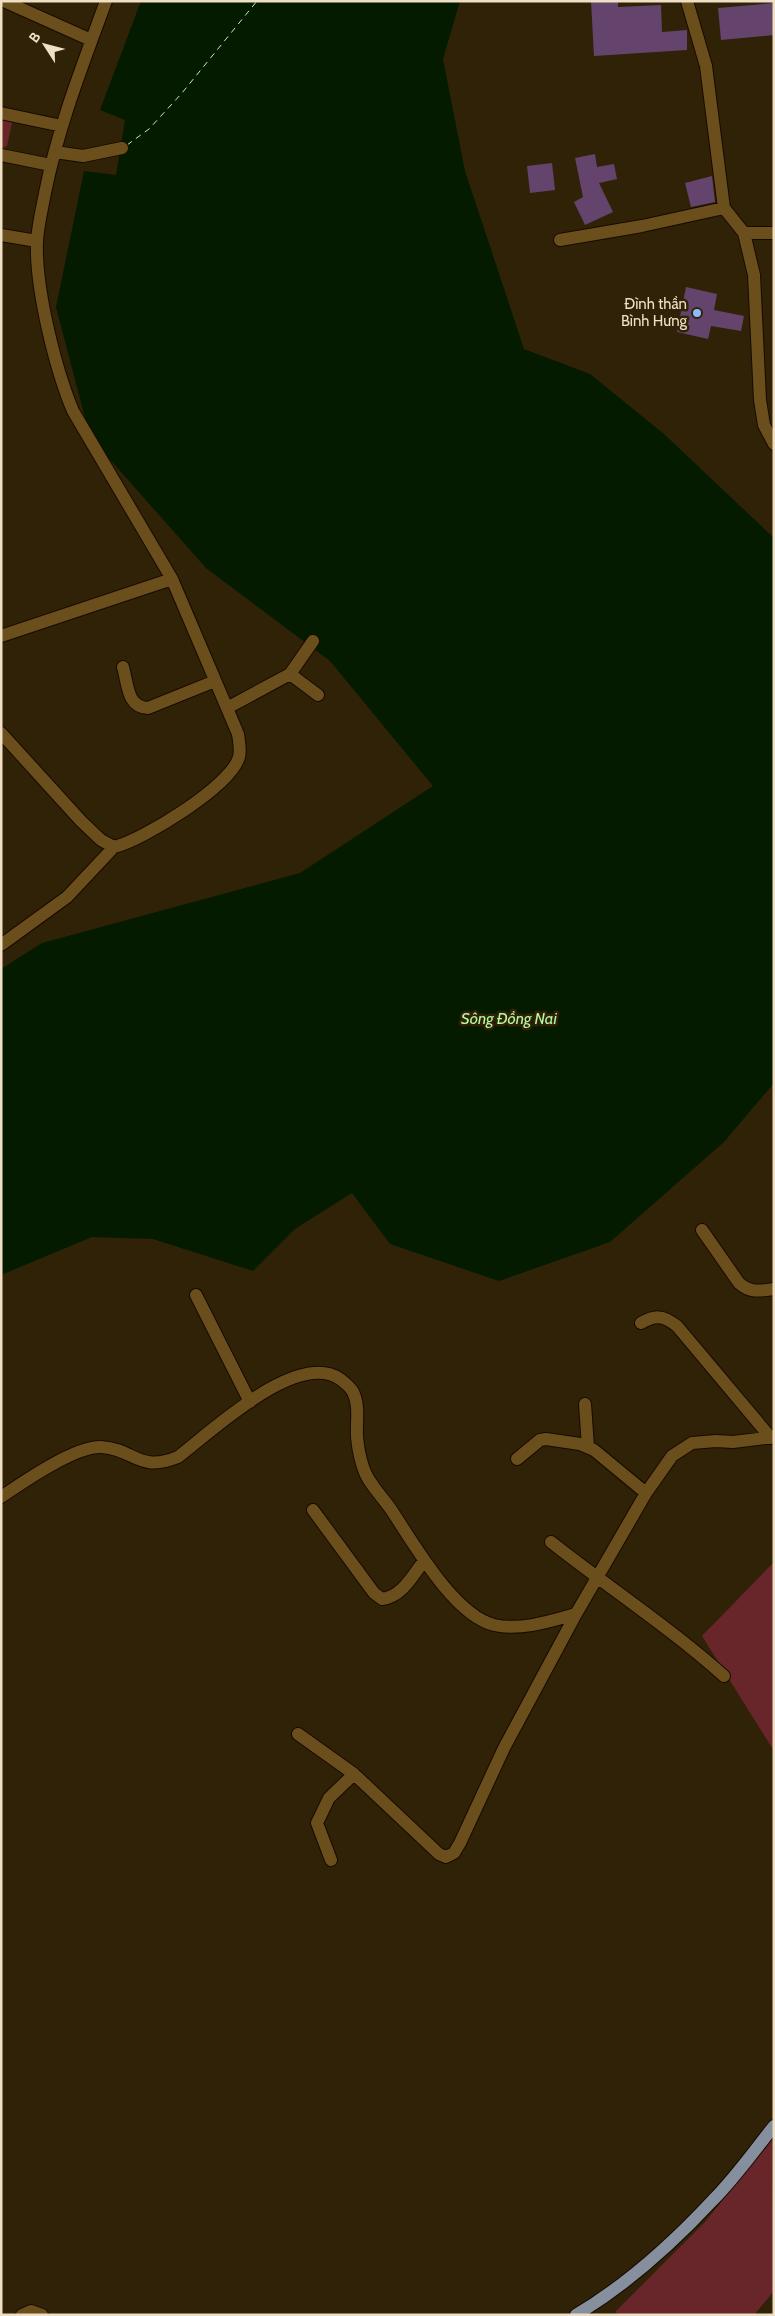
<svg xmlns="http://www.w3.org/2000/svg" width="775" height="2316" font-family="Cabin,sans-serif">
<rect width="100%" height="100%" fill="#302207"/>
<path fill="#68262a" d="M1,118L8,120L12,123L7,146L3,148H1Z
M774,1562V1751L702,1636Z
M772,2140L774,2291L754,2315H620L615,2312L704,2223Z"/>
<path fill="#041b00" d="M141,1H460L443,59L465,171L524,349L590,374L664,434L774,538V1083L724,1142L610,1242L499,1281L390,1244L352,1193L295,1229L253,1271L153,1239L92,1237L1,1275V969L42,943L300,873L433,786L330,661L206,568L90,437L56,307L84,171L116,175L125,120L100,110Z"/>
<g fill="none" stroke-linecap="round" stroke-linejoin="round">
<path stroke="#b5faa3" stroke-width="1" stroke-dasharray="6 5" stroke-linecap="butt" d="M127,145L149,129L182,93L257,1"/>
</g>
<path fill="#64446d" d="M591,1H618V7L661,5L662,32L687,30V50L594,56Z
M774,3V35L721,40L718,8Z
M595,154L597,167L614,164L617,179L599,183L613,212L585,225L574,202L583,197L575,158Z
M552,163L555,190L530,193L527,166Z
M712,176L715,202L691,207L685,183Z
M686,287L717,294L714,310L744,316L741,331L711,326L708,339L677,332Z"/>
<g fill="none" stroke-linecap="round" stroke-linejoin="round">
<defs>
<path id="minor" d="M4,1L91,40
M687,1L706,66L724,208L744,233L754,275L760,400L764,425L774,444
M1,113L62,126
M55,152L83,156L122,148
M1,155L51,165
M744,233H774
M1,235L37,241
M560,240L642,226L724,208
M1,636L172,579
M123,667C128,685 127,707 148,708L215,681
M290,674L318,695
M227,708L290,674L313,641
M1,733L81,821L101,840L114,847C143,840 231,786 239,757C241,750 239,741 238,734L172,579L73,411C55,368 35,287 37,241C38,225 42,209 45,193C58,127 83,64 106,1
M1,945L67,897L114,847
M702,1230L739,1283C750,1293 760,1291 774,1289
M196,1295L250,1402
M641,1323C655,1315 663,1315 677,1326L771,1438
M585,1404L588,1447
M517,1459L540,1440L546,1439L580,1444L594,1450L646,1493
M1,1497C23,1482 75,1446 101,1447C135,1449 138,1473 178,1457C212,1431 297,1350 340,1379C344,1382 351,1388 353,1392C360,1406 356,1423 357,1437C358,1448 360,1458 363,1467C368,1484 383,1497 392,1511C414,1544 454,1615 494,1625C521,1631 551,1621 576,1614L646,1493L672,1456L692,1443L716,1441L733,1442L774,1437
M313,1510L374,1593L382,1599C401,1597 412,1577 423,1562
M551,1542C608,1587 669,1627 724,1676
M298,1734L354,1774L439,1854L446,1857L454,1853L460,1843L504,1748L576,1614
M331,1860L317,1823L329,1798L354,1774
M22,2315L31,2311L42,2315"/>
<path id="major" d="M576,2315C628,2284 672,2244 713,2200C735,2178 754,2151 774,2126"/>
</defs>
<use href="#minor" stroke="#180a00" stroke-width="14"/>
<use href="#major" stroke="#180a00" stroke-width="14"/>
<use href="#minor" stroke="#6a4e1c" stroke-width="12"/>
<use href="#major" stroke="#858f9e" stroke-width="12"/>
</g>
<circle fill="#8eb9fc" stroke="#302207" stroke-width="2" cx="697" cy="313" r="5"/>
<g text-anchor="middle" dominant-baseline="central" stroke-width="5" stroke-linejoin="round" paint-order="stroke">
<g font-size="15" fill="#efdfc5" stroke="#302207" text-anchor="end">
<text x="687" y="304">Đình thần<tspan x="687" dy="17">Bình Hưng</tspan></text>
</g>
<g font-size="16" font-style="italic" fill="#b5faa3" stroke="#302207">
<text x="509" y="1018">Sông Đồng Nai</text>
</g>
</g>
<rect width="775" height="2316" fill="none" stroke="#efdfc5" stroke-width="5"/>
<g transform="translate(45 45) rotate(306)" stroke="#302207" stroke-width="4" paint-order="stroke">
<path d="M0-4L9 19L0 12L-9 19Z" fill="#efdfc5"/>
<text y="-8" font-size="14" font-weight="bold" text-anchor="middle" fill="#efdfc5">B</text>
</g>
</svg>
